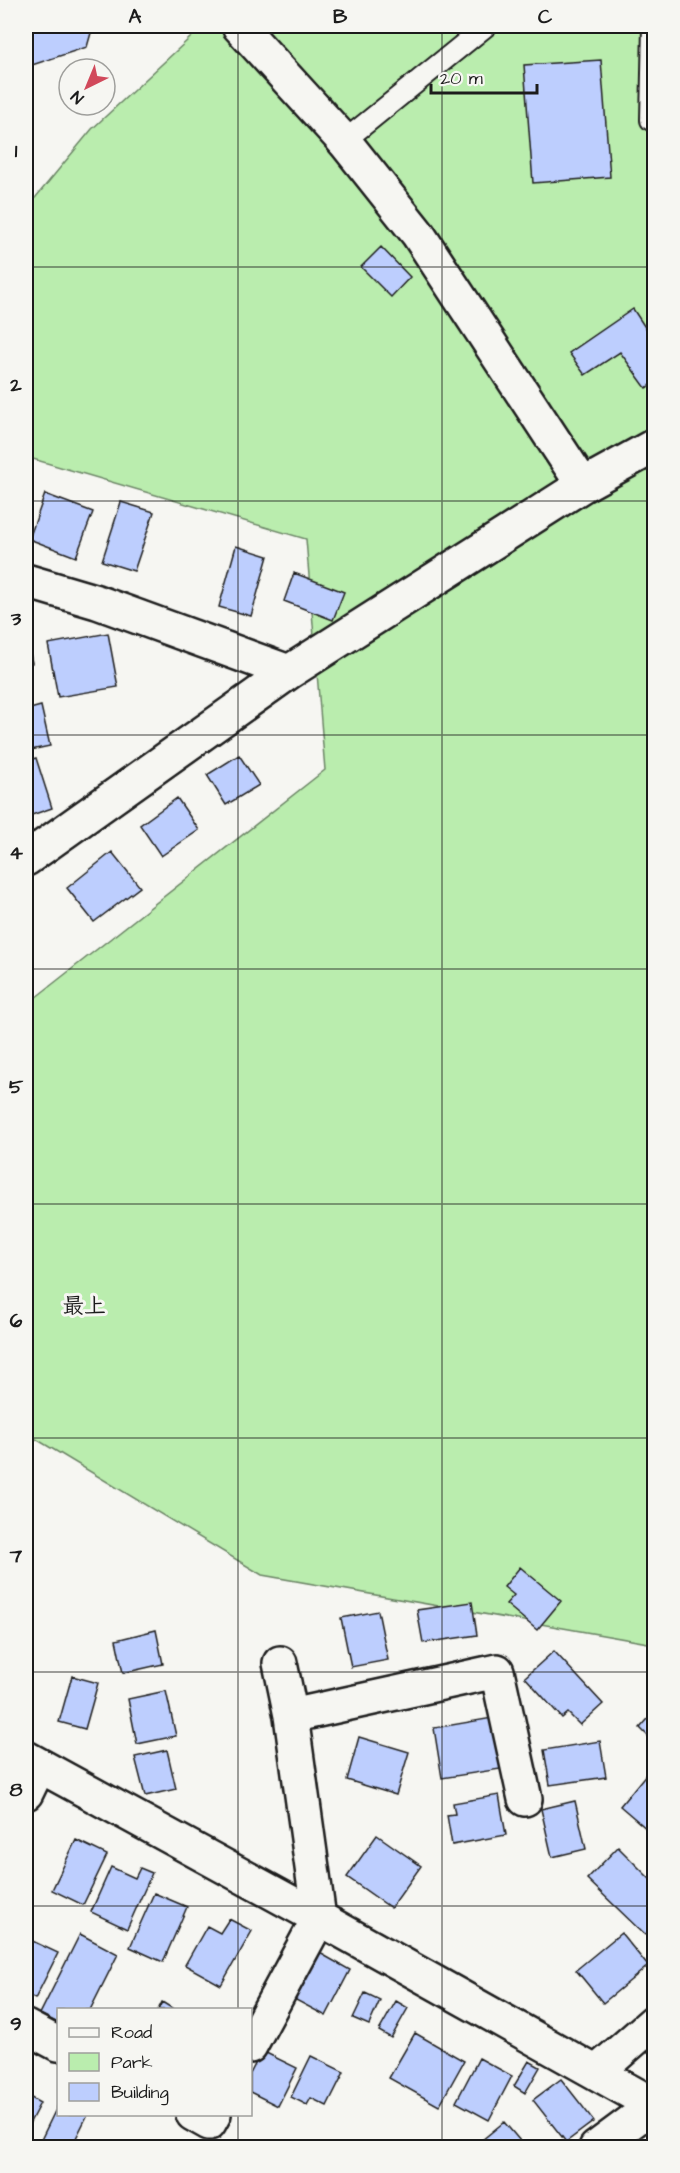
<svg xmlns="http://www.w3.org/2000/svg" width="680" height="2173" font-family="'Architects Daughter','Klee One',sans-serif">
<rect width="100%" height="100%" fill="#f6f6f2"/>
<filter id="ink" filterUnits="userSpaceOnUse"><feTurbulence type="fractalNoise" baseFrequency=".0167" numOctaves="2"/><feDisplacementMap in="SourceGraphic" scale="12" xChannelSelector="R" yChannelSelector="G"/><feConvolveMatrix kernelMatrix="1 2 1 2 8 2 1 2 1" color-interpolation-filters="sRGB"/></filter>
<g filter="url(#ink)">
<path fill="#baedae" stroke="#6b8465" stroke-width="1.5" d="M203,26H654V1644L262,1575L26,1433V1005L325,770L306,539L26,457V209L92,129Z"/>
<path fill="#bdcefe" stroke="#1c1c1c" stroke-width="1.5" d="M26,26H93L87,47L26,67Z
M601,60L610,177L533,183L524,65Z
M381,247L410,277L391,297L361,267Z
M633,309L654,341V383L646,388L620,352L585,375L569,353Z
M45,494L93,512L76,557L29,539Z
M121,502L154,512L134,571L102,561Z
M236,546L268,556L251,616L219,607Z
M294,573L344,592L333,620L284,601Z
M26,633L32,663L26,664Z
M108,633L118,687L58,697L48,644Z
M41,706L50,746L26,751V710Z
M239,755L259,785L226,805L207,775Z
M36,758L52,808L26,817V761Z
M177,798L199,830L161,856L140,825Z
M112,852L140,887L94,922L67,888Z
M520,1567L561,1601L537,1630L506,1604L514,1595L504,1587Z
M472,1602L477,1635L423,1643L417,1610Z
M378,1611L388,1660L351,1667L341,1618Z
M156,1630L163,1664L123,1673L116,1640Z
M554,1651L603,1704L580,1725L568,1713L562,1718L525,1677Z
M72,1676L98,1683L85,1729L59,1722Z
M166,1691L176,1736L137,1744L128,1699Z
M654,1712V1742L640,1728Z
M498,1717L507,1768L442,1778L434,1728Z
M359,1737L409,1752L396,1795L347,1780Z
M600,1741L606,1777L550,1785L544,1750Z
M167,1750L176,1789L145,1796L135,1757Z
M647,1773L654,1779V1835L620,1806Z
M499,1795L506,1835L452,1845L447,1815L455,1814L453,1803Z
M575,1801L586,1849L552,1857L541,1809Z
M377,1835L421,1866L391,1908L347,1877Z
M76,1840L107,1855L83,1905L52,1890Z
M618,1847L654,1883V1925L645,1935L587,1879Z
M111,1867L135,1878L140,1868L152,1873L127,1929L91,1912Z
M154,1893L187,1907L163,1962L130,1947Z
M229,1919L252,1931L221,1985L185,1965L207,1926L220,1933Z
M621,1933L648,1966L603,2003L576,1970Z
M80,1934L118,1954L90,2010H58V2023L40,2014Z
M26,1938L58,1953L35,1999L26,1994Z
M318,1952L350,1970L326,2016L294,1999Z
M365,1993L380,2000L369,2025L353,2018Z
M396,2001L408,2008L391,2038L379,2031Z
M162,2002L175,2010H158Z
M415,2033L464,2061L439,2106L389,2078Z
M262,2051L297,2068L278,2106L250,2092V2074Z
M311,2056L344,2072L327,2106L311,2098L307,2105L291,2097Z
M479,2058L512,2076L489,2120L456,2102Z
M529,2061L540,2067L525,2093L514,2086Z
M561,2079L594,2121L566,2142L533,2100Z
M26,2095L40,2103L26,2130Z
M58,2105V2114H88L71,2148H37Z
M504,2122L526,2148H479L476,2145Z"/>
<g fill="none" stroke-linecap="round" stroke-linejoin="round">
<defs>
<path id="lane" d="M651,120L653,26
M344,141L486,26"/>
<path id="street" d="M344,141L418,234L583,485
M26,581L97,602L289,672
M26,859L289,672L583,485L654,446
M291,1716L497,1671L525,1799
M26,1758L319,1918L654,2105
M26,1793L39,1766
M26,2027L58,2044
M250,2046L319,1918L291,1716L280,1663
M597,2072L654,2022
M193,2114L209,2123L214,2114
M596,2148L654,2105"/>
<path id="secondary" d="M239,26L344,141"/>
</defs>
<use href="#lane" stroke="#1c1c1c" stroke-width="24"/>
<use href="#street" stroke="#1c1c1c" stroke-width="38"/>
<use href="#secondary" stroke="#1c1c1c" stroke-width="38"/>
<use href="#lane" stroke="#f6f6f2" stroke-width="20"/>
<use href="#street" stroke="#f6f6f2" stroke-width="33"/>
<use href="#secondary" stroke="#f6f6f2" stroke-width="33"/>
</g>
</g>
<path fill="none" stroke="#1c1c1c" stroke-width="1.5" stroke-opacity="0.55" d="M238,26V2010M442,26V2148M26,267H654M26,501H654M26,735H654M26,969H654M26,1204H654M26,1438H654M26,1672H654M26,1906H654M238,2114V2148"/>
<g text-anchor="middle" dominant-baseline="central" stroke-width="6" stroke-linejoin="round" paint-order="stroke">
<g font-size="22" font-weight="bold" fill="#1c1c1c" stroke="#f6f6f2">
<text x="84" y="1306">最上</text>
</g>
</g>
<rect width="680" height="2173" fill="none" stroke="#f6f6f2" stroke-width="66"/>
<rect x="57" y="2008" width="195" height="108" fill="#f6f6f2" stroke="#9f9f9c" stroke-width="1.5"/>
<rect x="69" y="2028" width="30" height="9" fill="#f6f6f2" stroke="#9f9f9c" stroke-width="1.5"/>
<text x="111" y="2038" font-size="18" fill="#1c1c1c">Road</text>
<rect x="69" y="2053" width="30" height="18" fill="#baedae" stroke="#9f9f9c" stroke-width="1.5"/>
<text x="111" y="2068" font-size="18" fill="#1c1c1c">Park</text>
<rect x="69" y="2083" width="30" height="18" fill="#bdcefe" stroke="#9f9f9c" stroke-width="1.5"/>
<text x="111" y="2098" font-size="18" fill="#1c1c1c">Building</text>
<g transform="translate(87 87) rotate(223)"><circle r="28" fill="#f6f6f2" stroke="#9f9f9c" stroke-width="1.5"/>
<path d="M0-4.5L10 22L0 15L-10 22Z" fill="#d1495b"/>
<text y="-9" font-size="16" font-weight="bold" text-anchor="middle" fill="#1c1c1c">N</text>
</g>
<path d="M431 84v9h106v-9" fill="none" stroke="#1c1c1c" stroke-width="3"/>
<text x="440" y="84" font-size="18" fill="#1c1c1c" stroke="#f6f6f2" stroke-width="4.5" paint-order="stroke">20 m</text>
<rect x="33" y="33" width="614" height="2107" fill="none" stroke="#1c1c1c" stroke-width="2"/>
<g font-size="20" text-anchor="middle" font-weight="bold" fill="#1c1c1c">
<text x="135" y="23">A</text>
<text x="340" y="23">B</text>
<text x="545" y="23">C</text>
<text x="16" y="157">1</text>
<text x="16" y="391">2</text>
<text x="16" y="625">3</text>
<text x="16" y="859">4</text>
<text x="16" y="1093">5</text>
<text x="16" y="1327">6</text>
<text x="16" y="1562">7</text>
<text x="16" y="1796">8</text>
<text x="16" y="2030">9</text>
</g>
</svg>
